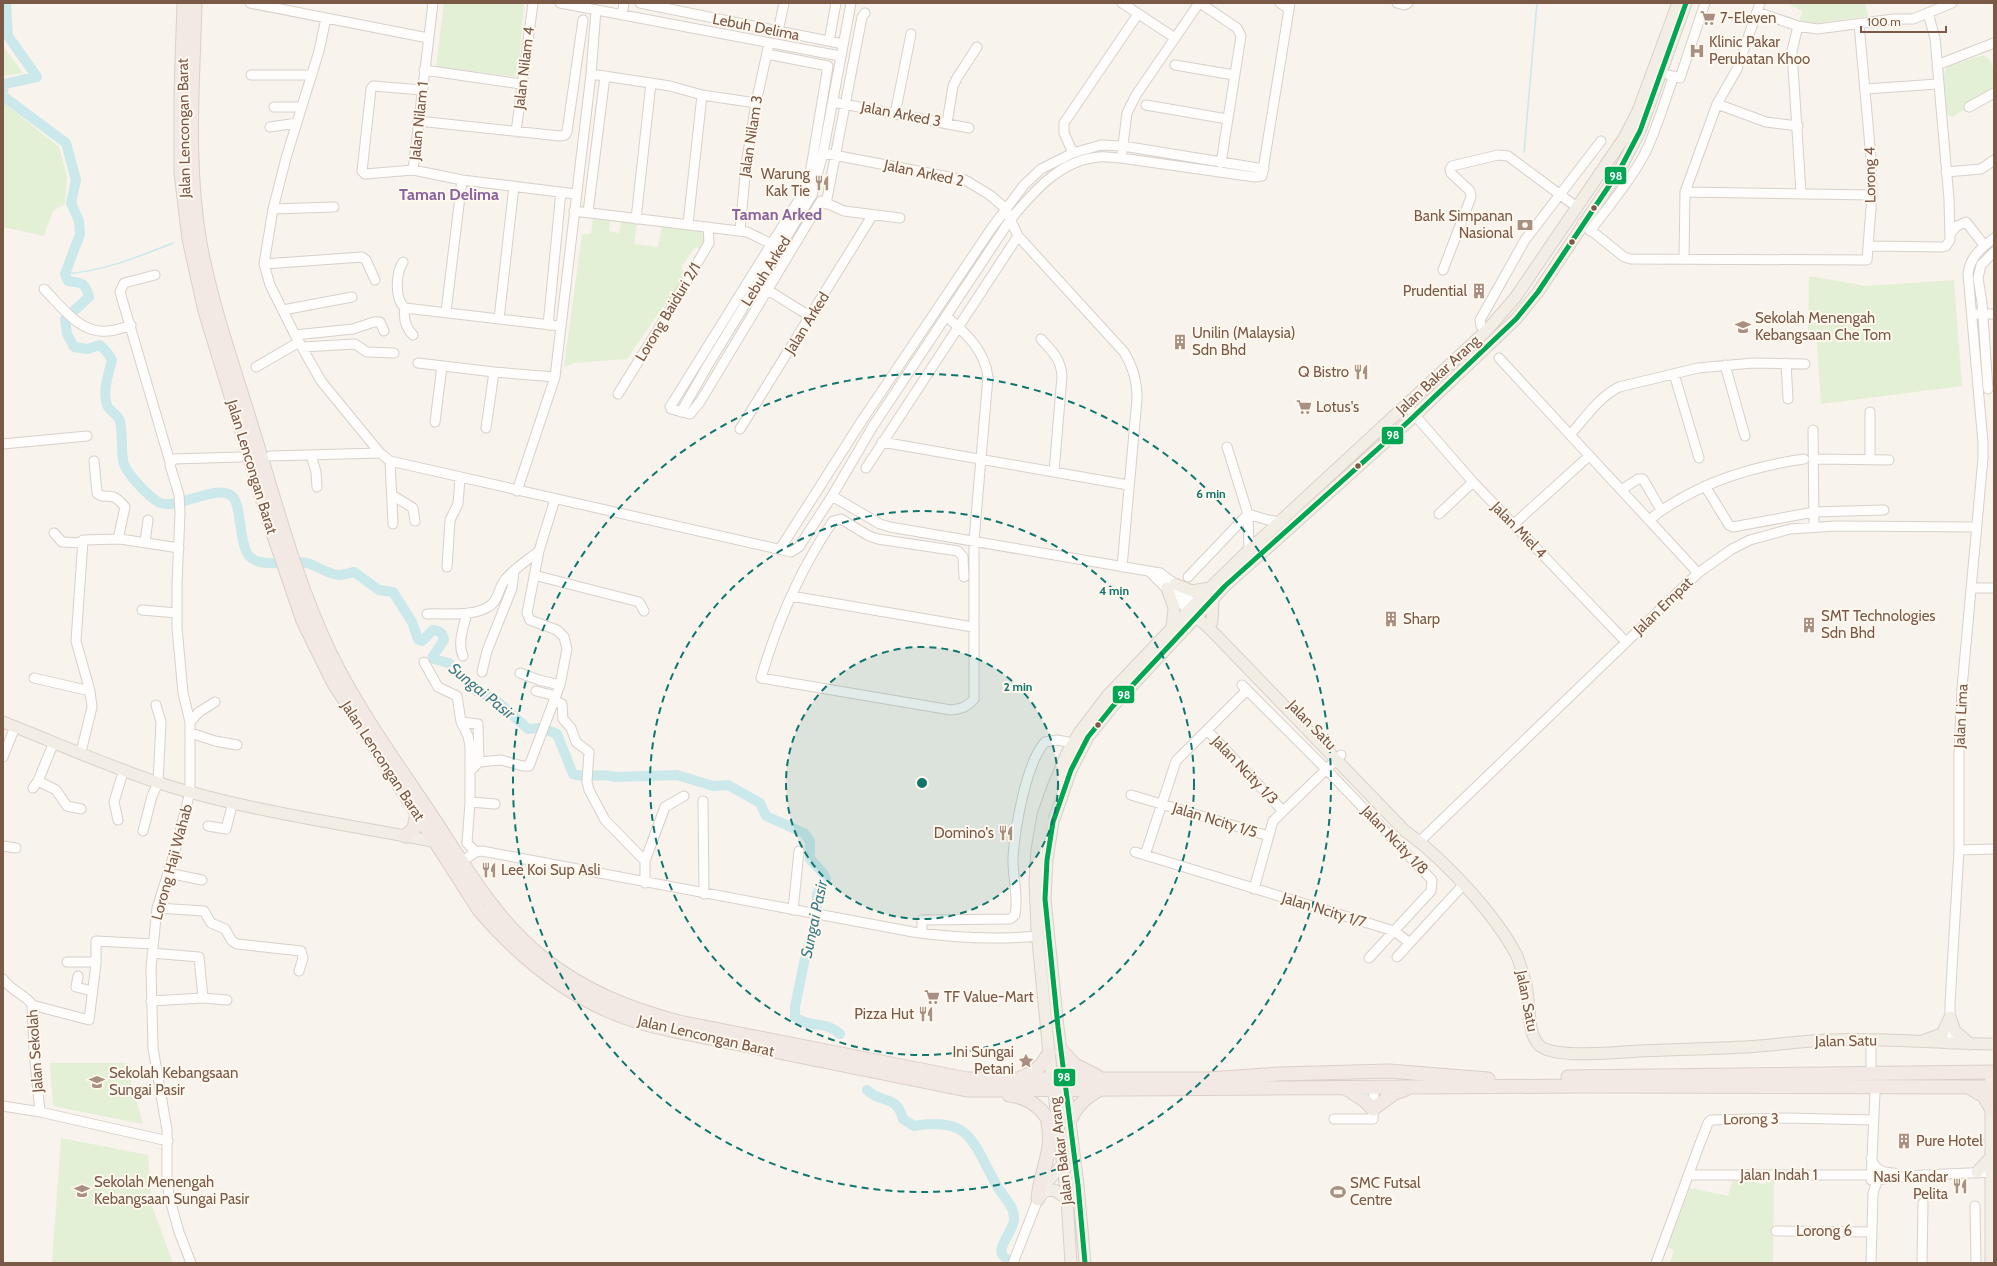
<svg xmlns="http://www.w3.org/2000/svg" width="1997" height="1266" font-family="Cabin,sans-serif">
<rect width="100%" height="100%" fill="#f8f3ec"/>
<path fill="#e4f0d5" d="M444,3L524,4L518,77L436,67Z
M1792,3H1865L1868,16L1811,24L1799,20L1803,11L1791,6Z
M3,46L23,73L3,76Z
M1983,55C1997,62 1994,77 1994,92L1952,117L1947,115L1943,77L1947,67Z
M3,102L59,147L67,176L65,204L53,211L44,236L3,227Z
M593,219L610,220L609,231L619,233L621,222L637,224L634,244L658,247L662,226L707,232L702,250L695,247L681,268L688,274L668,305L665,304L627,359L574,363L564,367L582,234H591Z
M1809,276L1866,286L1954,280L1962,386L1821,404L1816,332L1808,330Z
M50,1063H126L143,1124L53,1106Z
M61,1138L148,1155L152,1206L173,1263H52Z
M1732,1181H1756V1183L1766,1184V1181H1774L1773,1263H1670L1674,1250L1667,1247L1690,1188L1728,1196Z"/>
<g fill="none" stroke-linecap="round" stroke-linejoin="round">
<path stroke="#cbe8eb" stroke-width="1.5" d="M1524,152L1537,3
M65,274C104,271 138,257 173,243"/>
<path stroke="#cbe8eb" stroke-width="10" d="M3,91L4,84L37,77L8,36L6,3
M3,96L66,143L76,180L71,203L79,221L80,234L65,274L68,281C82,283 85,282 89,297L65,319L67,334L74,347L88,349L100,345L107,352L112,360C109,372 102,392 107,405C109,411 118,414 120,421C123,434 121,447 123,460C124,472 150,498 160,503C177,510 219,482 233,497C241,506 239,538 247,553C257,571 292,559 307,563C317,566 328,574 338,575C343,575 349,573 354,572L379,590L393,592L412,622L418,639L422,641L433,630C440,631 443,633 444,640L433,656L434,659L449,663L460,676L477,691L497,701L528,729L542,728L557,734L573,774C587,779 602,772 615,777L677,775L713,786L728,785L760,803L766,816L804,833L810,841V859L823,873L826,879L817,894L816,923L806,953L795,1007V1017C811,1029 825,1020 840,1034
M867,1090C882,1105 896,1093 903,1119L914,1126C972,1116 973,1144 997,1186C1003,1197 1014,1205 1014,1218C1015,1229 998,1245 1002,1254C1003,1257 1010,1261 1013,1263"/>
<defs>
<path id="minor" d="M250,3L428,38
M560,3L840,56
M640,3L843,44
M1122,3L1175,38
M1200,3L1237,28L1241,36L1221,163
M1280,3L1289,9
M1397,3L1404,5L1408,3
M1757,12L1798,26L1817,29L1894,19H1913L1952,3
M622,15L624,3
M326,18L319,51L286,158L273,209L264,264L270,285L295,335L321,381L380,453L390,461L791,552L799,547L832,496L873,426L1010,220C1033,192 1060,160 1099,157C1106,156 1114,158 1121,158L1255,177L1262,176L1290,3
M1798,26L1792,51L1801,193
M778,31L784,3
M829,41L836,3
M767,54L828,66L810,174L802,195L670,407L671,409L690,414L700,402L821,201
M1175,65L1234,75
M1937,65L1994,43
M424,70L521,84
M591,74L670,86L702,95L756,103
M251,75H312
M1669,75L1680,78L1705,3
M1865,89L1938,84
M422,90L373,86L371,89L362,171L365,174L413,170L462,180L576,194
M838,103L969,128
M1717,104L1766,122L1798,126
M1146,105L1227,119
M274,107H302
M1969,107L1994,93
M895,114L911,34
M418,121L560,136L565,135L567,132L583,20
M947,123L953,86L957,78L977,47
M270,127L297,123
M516,132L533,3
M823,153L965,180L990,195L1005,208L1018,236L1124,352C1133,368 1137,380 1137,399L1122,567
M1073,153L1064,133V123L1138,14
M1122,153L1127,113L1136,95L1199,3
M413,170L433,3
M1946,172L1981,169L1994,160
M1685,192L1872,195
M822,201L844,211L900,218
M826,204L862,17L865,13
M273,209L334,207
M574,211L747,232L776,246
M588,212L605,76
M636,219L651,83
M1582,223L1624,257L1631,259L1867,260L1872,195L1871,158L1859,24
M688,224L702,95
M740,231L746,165L756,103L768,48
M1590,231C1609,206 1630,181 1645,153C1657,129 1664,102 1674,76
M1950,234L1957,226L1966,222L1984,245
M1869,246L1942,247L1946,246L1950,240L1949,199L1935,38L1928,13
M1684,259L1685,192L1717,104L1737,69L1760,3
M403,262C396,273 394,299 405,308L560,326
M264,264L362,257L366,260L375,280
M1443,270L1471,197L1470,191L1451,173L1450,169L1452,166L1498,155L1508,156L1578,208
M155,275L124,283L120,292L170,462
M763,287L811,317
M44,289C61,306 80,334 107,331C115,331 123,328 131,325
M405,308C403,319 406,328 413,335
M283,310L352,297
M446,312L462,180
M1977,314H1994
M947,317C966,333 985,351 988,377L974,540V699C967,707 961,709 951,710L761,678C777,623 801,568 833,521L841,519L869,536L878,539L958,551L963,557L964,577
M499,319L514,186
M548,325L561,192
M1487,330L1481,326L1480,320L1525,240L1601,141
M295,335L353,329L374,322H380L384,331
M1041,339C1052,351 1061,359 1062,376L1054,472
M302,347L355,344L367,352L394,353
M1499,358L1698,573
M418,363L494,372L555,377
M1786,363L1788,399
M1725,365L1745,436
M256,367L299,342
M1674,374L1699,458
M1988,389L1982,303L1978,278L1981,265L1994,252
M618,394L656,333L709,243L708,227
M1406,405L1473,482L1626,642
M681,412L708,365L812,195L823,153L851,3
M435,422L442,366
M486,428L494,372
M740,429L872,216
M1813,430L1814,527
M1570,435C1585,418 1599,397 1619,387L1698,368L1753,363L1805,364
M882,442L1128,485
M3,444L87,436
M1227,447L1248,514L1249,550
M311,455L316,472L317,487
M270,456L380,453
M1814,459L1889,460
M1870,459V412
M94,461L97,493C106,502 110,488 125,507L118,539
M390,461L393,524
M866,468L1018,236
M1705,486L1729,525L1733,527L1814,512L1884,510
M1621,490L1638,479H1643L1661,510
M517,491L555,377L591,74L596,10
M392,495L413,508L415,521
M832,496L880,524L890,527L1160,573L1175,584L1195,605
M1248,514L1268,520L1281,522
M1439,514L1473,482
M1649,520C1694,484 1748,467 1804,459
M1514,524L1589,456
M54,533L62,542L82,543
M145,542L148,520
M780,549L861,422L991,229L1024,185L1041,169L1073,153L1101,145L1123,146L1264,169
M447,567L450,520L458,504L460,478
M1150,572L1188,610
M534,575L639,602L644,611
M1188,577L1248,514
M1971,588H1994
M791,596L973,627
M142,610L177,613
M427,614C445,613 472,617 488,607C498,602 498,590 504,581C513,569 528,560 539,551
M463,656C457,643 464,626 467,613
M424,662L438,687L457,696L461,722L478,724L479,762L470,771
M482,672L487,651L512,588L514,572
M520,673L539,680L560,685
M34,678L90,691
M1242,685L1327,770L1432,880L1431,891L1369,958
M536,691L556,696
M554,700L562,704L563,719L571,728L576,742L589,752L587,782L589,790L605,820L645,861V883
M190,722L199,712L215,702
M461,722L468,736L470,746V802L467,843L476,852
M1207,730L1283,811
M191,733L215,741L237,745
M81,752L92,707L90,691L76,641L83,540L120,539L179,548
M3,757L15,727
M479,762L501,760L523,766H529L560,685L567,649L564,637L557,630L530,620L527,613L539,551L555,499
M38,781L56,790L67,806L81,809
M33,788L38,781L54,742
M1131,795L1269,836
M703,801L704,894
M470,802L495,804
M118,820L114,802L124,769
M208,826L226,829L233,802
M143,831L152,796L158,783L161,722L156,705
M1420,841L1698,573L1732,549L1750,540L1790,529L1836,526L1976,527
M3,846L16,848
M1959,850L1994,849
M1135,852L1394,931L1410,943
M1145,855L1176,761L1247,690
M645,861L665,807L684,796
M461,862L476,852L482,851L913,932C955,938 995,940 1038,936
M168,873L202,880
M1254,889L1273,821L1341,755
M157,908L204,911L211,923L225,929L232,941L237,944L301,951L303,958L299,971
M793,910L799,851
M922,933V920L1010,919L1015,915C1019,897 1012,875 1013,857C1015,828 1026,763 1045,742L1057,740L1073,743
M152,953L199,957L203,998
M1397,957L1463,885
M67,962H96
M78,976L76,987L92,991
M3,979C11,991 29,997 32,1005L34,1051L40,1112
M151,1001L203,998L227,1000
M32,1005L89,1020L96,964V941L153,944
M1950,1044V1003L1959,850V753L1962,688L1983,458V443L1968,274C1970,257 1981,248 1994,238
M1871,1067V1040
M3,1106L40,1112L168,1141
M1334,1119H1373L1374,1088
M1871,1158C1875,1170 1883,1173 1894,1173
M1689,1175H1870
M1871,1180L1875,1093
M1975,1206L1976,1263
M1776,1231L1872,1232
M191,1263L179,1232L169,1196L167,1176V1130L153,1048L151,968L157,908L175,851L190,792V722L183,693L177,628V584L180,513L179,495L170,465L173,459L240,457
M1013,1263L1038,1199
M1656,1263L1699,1146L1708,1123L1711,1120L1787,1118L1873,1120
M1871,1263L1873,1193L1877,1181L1882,1179L1922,1175L1994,1172
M1922,1263L1923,1203"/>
<path id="major" d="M1175,584L1192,591L1210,588
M1167,588L1174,608L1172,628
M1192,613L1212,631L1405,831C1443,858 1494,913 1516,954C1520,962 1522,972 1525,981C1531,999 1526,1030 1538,1044C1551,1060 1619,1052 1640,1051C1680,1049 1720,1049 1759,1046C1782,1044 1805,1041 1828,1040C1883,1037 1939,1044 1994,1044
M1212,622L1213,599
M3,722C54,742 107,766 159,783C250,812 347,824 441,843
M1950,1017L1955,1031L1970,1044
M1925,1040L1942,1034L1950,1017
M1977,1172L1992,1156
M1041,1194L1047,1182L1063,1164
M1039,1197L1045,1191L1054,1190L1067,1199
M1071,1263L1067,1199L1049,1053L1037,931L1035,880L1037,850L1043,815L1053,787L1067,753L1079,733L1108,695L1210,588L1249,550L1487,330L1515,298L1624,138L1638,111L1678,3
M1085,1263L1078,1185L1058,1027L1045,899L1047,860L1053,822L1071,770L1088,737L1113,706L1225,586L1409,421L1516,319L1538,292L1619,171L1640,131L1686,3
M1991,1263V1078"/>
<path id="highway" d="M184,3L181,92V173L189,239L205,311L270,524L303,621L333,682L479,910C522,960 575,1003 639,1022C651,1026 663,1028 675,1031L967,1090L1582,1086L1994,1087
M195,3C193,83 186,164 200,243C212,308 235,371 254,434C277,508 297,585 331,655C359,712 398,765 433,818C466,868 496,921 544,959C584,991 630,1009 679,1022L967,1079H1208L1279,1074L1389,1071L1488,1079
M405,836L414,829L417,812
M1062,1051L1075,1065L1097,1076
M1022,1077C1036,1073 1042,1065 1049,1053
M1568,1077L1994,1072
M1345,1088L1364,1100L1373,1109L1393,1094L1406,1089
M1970,1088L1984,1096L1992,1110
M1009,1095C1037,1098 1047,1116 1060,1138
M1071,1118C1078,1104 1087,1096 1101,1089
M1038,1199C1040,1172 1054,1151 1048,1123"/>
</defs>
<use href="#minor" stroke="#d8d0ca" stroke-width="11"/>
<use href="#major" stroke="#dad0c8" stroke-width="13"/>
<use href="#highway" stroke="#dad0c8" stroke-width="15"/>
<use href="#minor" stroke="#fefdfc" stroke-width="9"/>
<use href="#major" stroke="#f3eee5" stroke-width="11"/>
<use href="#highway" stroke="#f2e9e4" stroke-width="13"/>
<defs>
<path id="bus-1" d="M1085,1263L1078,1185L1058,1027L1045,899L1047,860L1053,822L1071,770L1088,737L1113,706L1225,586L1409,421L1516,319L1538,292L1619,171L1640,131L1686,3"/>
</defs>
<use href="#bus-1" stroke="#fff8ee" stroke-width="8"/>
<use href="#bus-1" stroke="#00a651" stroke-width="5"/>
</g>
<circle cx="922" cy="783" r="136" fill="#0f766e" fill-opacity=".12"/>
<g fill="none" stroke="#0f766e" stroke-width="2" stroke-dasharray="7 5">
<circle cx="922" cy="783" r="136"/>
<circle cx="922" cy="783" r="272"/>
<circle cx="922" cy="783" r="409"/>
</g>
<defs>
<symbol id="supermarket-bare" viewBox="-9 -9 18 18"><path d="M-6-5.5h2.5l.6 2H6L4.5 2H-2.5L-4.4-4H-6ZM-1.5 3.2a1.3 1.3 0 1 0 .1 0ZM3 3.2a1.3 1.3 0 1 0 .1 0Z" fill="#a78f81" stroke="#fff8ee" stroke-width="2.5" paint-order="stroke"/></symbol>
<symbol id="hospital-bare" viewBox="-9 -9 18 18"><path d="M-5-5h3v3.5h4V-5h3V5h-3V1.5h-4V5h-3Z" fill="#a78f81" stroke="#fff8ee" stroke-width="2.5" paint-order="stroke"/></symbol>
<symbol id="restaurant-bare" viewBox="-9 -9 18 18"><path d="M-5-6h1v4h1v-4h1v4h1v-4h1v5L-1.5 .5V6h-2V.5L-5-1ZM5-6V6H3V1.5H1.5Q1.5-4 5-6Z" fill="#a78f81" stroke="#fff8ee" stroke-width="2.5" paint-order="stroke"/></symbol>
<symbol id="bank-bare" viewBox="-9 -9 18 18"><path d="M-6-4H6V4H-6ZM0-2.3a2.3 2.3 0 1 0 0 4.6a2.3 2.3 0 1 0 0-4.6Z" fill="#a78f81" stroke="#fff8ee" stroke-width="2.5" paint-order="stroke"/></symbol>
<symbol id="building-bare" viewBox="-9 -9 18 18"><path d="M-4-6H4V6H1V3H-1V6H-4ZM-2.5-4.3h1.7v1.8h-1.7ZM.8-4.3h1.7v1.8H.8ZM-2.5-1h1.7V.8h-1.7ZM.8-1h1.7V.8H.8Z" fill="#a78f81" stroke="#fff8ee" stroke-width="2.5" paint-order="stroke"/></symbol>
<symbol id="school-bare" viewBox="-9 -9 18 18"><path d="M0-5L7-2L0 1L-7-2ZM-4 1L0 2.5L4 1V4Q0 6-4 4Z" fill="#a78f81" stroke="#fff8ee" stroke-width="2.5" paint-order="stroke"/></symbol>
<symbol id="sight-bare" viewBox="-9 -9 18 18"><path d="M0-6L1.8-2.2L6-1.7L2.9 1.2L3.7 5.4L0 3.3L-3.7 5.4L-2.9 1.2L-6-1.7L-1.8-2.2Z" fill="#a78f81" stroke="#fff8ee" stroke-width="2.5" paint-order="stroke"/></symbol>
<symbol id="stadium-bare" viewBox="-9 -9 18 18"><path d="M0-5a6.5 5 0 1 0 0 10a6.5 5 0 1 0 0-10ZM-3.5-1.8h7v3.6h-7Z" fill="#a78f81" stroke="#fff8ee" stroke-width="2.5" paint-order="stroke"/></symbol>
</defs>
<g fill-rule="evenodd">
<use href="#supermarket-bare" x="1697" y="7" width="22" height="22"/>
<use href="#hospital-bare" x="1686" y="40" width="22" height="22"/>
<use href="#restaurant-bare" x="811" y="172" width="22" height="22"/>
<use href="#bank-bare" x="1514" y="214" width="22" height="22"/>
<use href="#building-bare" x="1468" y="280" width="22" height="22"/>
<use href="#school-bare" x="1732" y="316" width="22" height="22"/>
<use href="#building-bare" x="1169" y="331" width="22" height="22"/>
<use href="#restaurant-bare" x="1350" y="361" width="22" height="22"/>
<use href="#supermarket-bare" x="1293" y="396" width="22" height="22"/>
<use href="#building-bare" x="1380" y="608" width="22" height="22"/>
<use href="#building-bare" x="1798" y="614" width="22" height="22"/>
<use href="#restaurant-bare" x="995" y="822" width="22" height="22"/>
<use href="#restaurant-bare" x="478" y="859" width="22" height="22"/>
<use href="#supermarket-bare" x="921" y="986" width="22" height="22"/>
<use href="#restaurant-bare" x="915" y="1003" width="22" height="22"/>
<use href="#sight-bare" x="1015" y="1050" width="22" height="22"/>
<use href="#school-bare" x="86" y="1071" width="22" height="22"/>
<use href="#building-bare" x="1893" y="1130" width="22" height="22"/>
<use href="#restaurant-bare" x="1949" y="1175" width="22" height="22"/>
<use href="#school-bare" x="71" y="1180" width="22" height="22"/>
<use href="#stadium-bare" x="1327" y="1181" width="22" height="22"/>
</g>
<g fill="#7b5947" stroke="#fff8ee" stroke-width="1.5">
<circle cx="1594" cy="208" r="3.5"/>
<circle cx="1572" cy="242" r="3.5"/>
<circle cx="1358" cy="466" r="3.5"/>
<circle cx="1098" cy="725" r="3.5"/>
</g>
<g text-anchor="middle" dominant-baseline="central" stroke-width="4" stroke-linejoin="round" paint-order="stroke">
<g font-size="15" fill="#7b5947" stroke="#fff8ee" text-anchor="start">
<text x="1720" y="18">7-Eleven</text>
<text x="1709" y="42">Klinic Pakar<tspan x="1709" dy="17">Perubatan Khoo</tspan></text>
<text x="810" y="174" text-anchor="end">Warung<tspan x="810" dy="17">Kak Tie</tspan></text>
<text x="1513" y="216" text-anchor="end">Bank Simpanan<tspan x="1513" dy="17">Nasional</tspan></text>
<text x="1467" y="291" text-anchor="end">Prudential</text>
<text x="1755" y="318">Sekolah Menengah<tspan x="1755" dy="17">Kebangsaan Che Tom</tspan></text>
<text x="1192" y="333">Unilin (Malaysia)<tspan x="1192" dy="17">Sdn Bhd</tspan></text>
<text x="1349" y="372" text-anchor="end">Q Bistro</text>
<text x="1316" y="407">Lotus's</text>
<text x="1821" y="616">SMT Technologies<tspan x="1821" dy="17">Sdn Bhd</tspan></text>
<text x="1403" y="619">Sharp</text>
<text x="994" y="833" text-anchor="end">Domino's</text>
<text x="501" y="870">Lee Koi Sup Asli</text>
<text x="944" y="997">TF Value-Mart</text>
<text x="914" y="1014" text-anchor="end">Pizza Hut</text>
<text x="1014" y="1052" text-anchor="end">Ini Sungai<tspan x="1014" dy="17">Petani</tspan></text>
<text x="109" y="1073">Sekolah Kebangsaan<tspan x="109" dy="17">Sungai Pasir</tspan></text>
<text x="1916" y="1141">Pure Hotel</text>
<text x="1948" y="1177" text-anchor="end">Nasi Kandar<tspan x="1948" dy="17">Pelita</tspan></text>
<text x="94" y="1182">Sekolah Menengah<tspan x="94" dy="17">Kebangsaan Sungai Pasir</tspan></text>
<text x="1350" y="1183">SMC Futsal<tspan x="1350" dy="17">Centre</tspan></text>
</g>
<g font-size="15" fill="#7b5947" stroke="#fff8ee">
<text transform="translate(756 27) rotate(11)">Lebuh Delima</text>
<text transform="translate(524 68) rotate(-83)">Jalan Nilam 4</text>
<text transform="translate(901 114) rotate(11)">Jalan Arked 3</text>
<text transform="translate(419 121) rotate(-84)">Jalan Nilam 1</text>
<text transform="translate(184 128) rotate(-91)">Jalan Lencongan Barat</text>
<text transform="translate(751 136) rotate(-81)">Jalan Nilam 3</text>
<text transform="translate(924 173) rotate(12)">Jalan Arked 2</text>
<text transform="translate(1870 175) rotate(-91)">Lorong 4</text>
<text transform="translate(766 271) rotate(-58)">Lebuh Arked</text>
<text transform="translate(668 312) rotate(-59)">Lorong Baiduri 2/1</text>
<text transform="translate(807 323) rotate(-58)">Jalan Arked</text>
<text transform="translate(1438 375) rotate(-43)">Jalan Bakar Arang</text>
<text transform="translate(252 467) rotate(73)">Jalan Lencongan Barat</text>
<text transform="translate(1519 530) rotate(46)">Jalan Miel 4</text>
<text transform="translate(1663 606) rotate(-44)">Jalan Empat</text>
<text transform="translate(1961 716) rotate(-87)">Jalan Lima</text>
<text transform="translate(1312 725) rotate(46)">Jalan Satu</text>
<text transform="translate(383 761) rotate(57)">Jalan Lencongan Barat</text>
<text transform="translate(1245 770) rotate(46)">Jalan Ncity 1/3</text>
<text transform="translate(1215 820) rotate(17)">Jalan Ncity 1/5</text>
<text transform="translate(1395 840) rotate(46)">Jalan Ncity 1/8</text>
<text transform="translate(172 862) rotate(-75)">Lorong Haji Wahab</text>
<text transform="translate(1324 910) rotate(17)">Jalan Ncity 1/7</text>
<text transform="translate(1527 1001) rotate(79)">Jalan Satu</text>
<text transform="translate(706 1036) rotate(13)">Jalan Lencongan Barat</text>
<text transform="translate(1846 1041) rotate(-1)">Jalan Satu</text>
<text transform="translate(35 1051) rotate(-94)">Jalan Sekolah</text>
<text transform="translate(1751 1119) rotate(-1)">Lorong 3</text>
<text transform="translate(1061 1151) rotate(-97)">Jalan Bakar Arang</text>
<text x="1779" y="1175">Jalan Indah 1</text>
<text x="1824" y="1231">Lorong 6</text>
</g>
<g font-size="16" font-weight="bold" fill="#8a639e" stroke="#fff8ee">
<text x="449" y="194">Taman Delima</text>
<text x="777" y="214">Taman Arked</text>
</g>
<g font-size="16" font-style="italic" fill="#3b7c88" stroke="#fff8ee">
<text transform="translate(482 691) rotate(39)">Sungai Pasir</text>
<text transform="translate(814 919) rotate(-78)">Sungai Pasir</text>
</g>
</g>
<circle cx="922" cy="783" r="6" fill="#0f766e" stroke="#fff8ee" stroke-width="2"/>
<g font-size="12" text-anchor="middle" font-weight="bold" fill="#0f766e" stroke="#fff8ee" stroke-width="4" stroke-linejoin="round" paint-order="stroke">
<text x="1211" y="498">6 min</text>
<text x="1114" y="595">4 min</text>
<text x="1018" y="691">2 min</text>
</g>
<g stroke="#fff8ee" stroke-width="1.5">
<rect x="1604" y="166" width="23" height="19" rx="4" fill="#00a651"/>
<rect x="1381" y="426" width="23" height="19" rx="4" fill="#00a651"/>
<rect x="1112" y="685" width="23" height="19" rx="4" fill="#00a651"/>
<rect x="1053" y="1068" width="23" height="19" rx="4" fill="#00a651"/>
</g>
<g font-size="11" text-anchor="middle" font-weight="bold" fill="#fff">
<text x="1616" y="180">98</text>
<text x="1393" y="439">98</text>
<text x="1124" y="699">98</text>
<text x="1064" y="1081">98</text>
</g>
<rect width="1997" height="1266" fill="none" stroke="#7b5947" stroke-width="8"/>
<path d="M1861 26v6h85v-6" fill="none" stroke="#7b5947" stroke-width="2"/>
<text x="1867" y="26" font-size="12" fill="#7b5947" stroke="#fff8ee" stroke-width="3" paint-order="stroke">100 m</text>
</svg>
